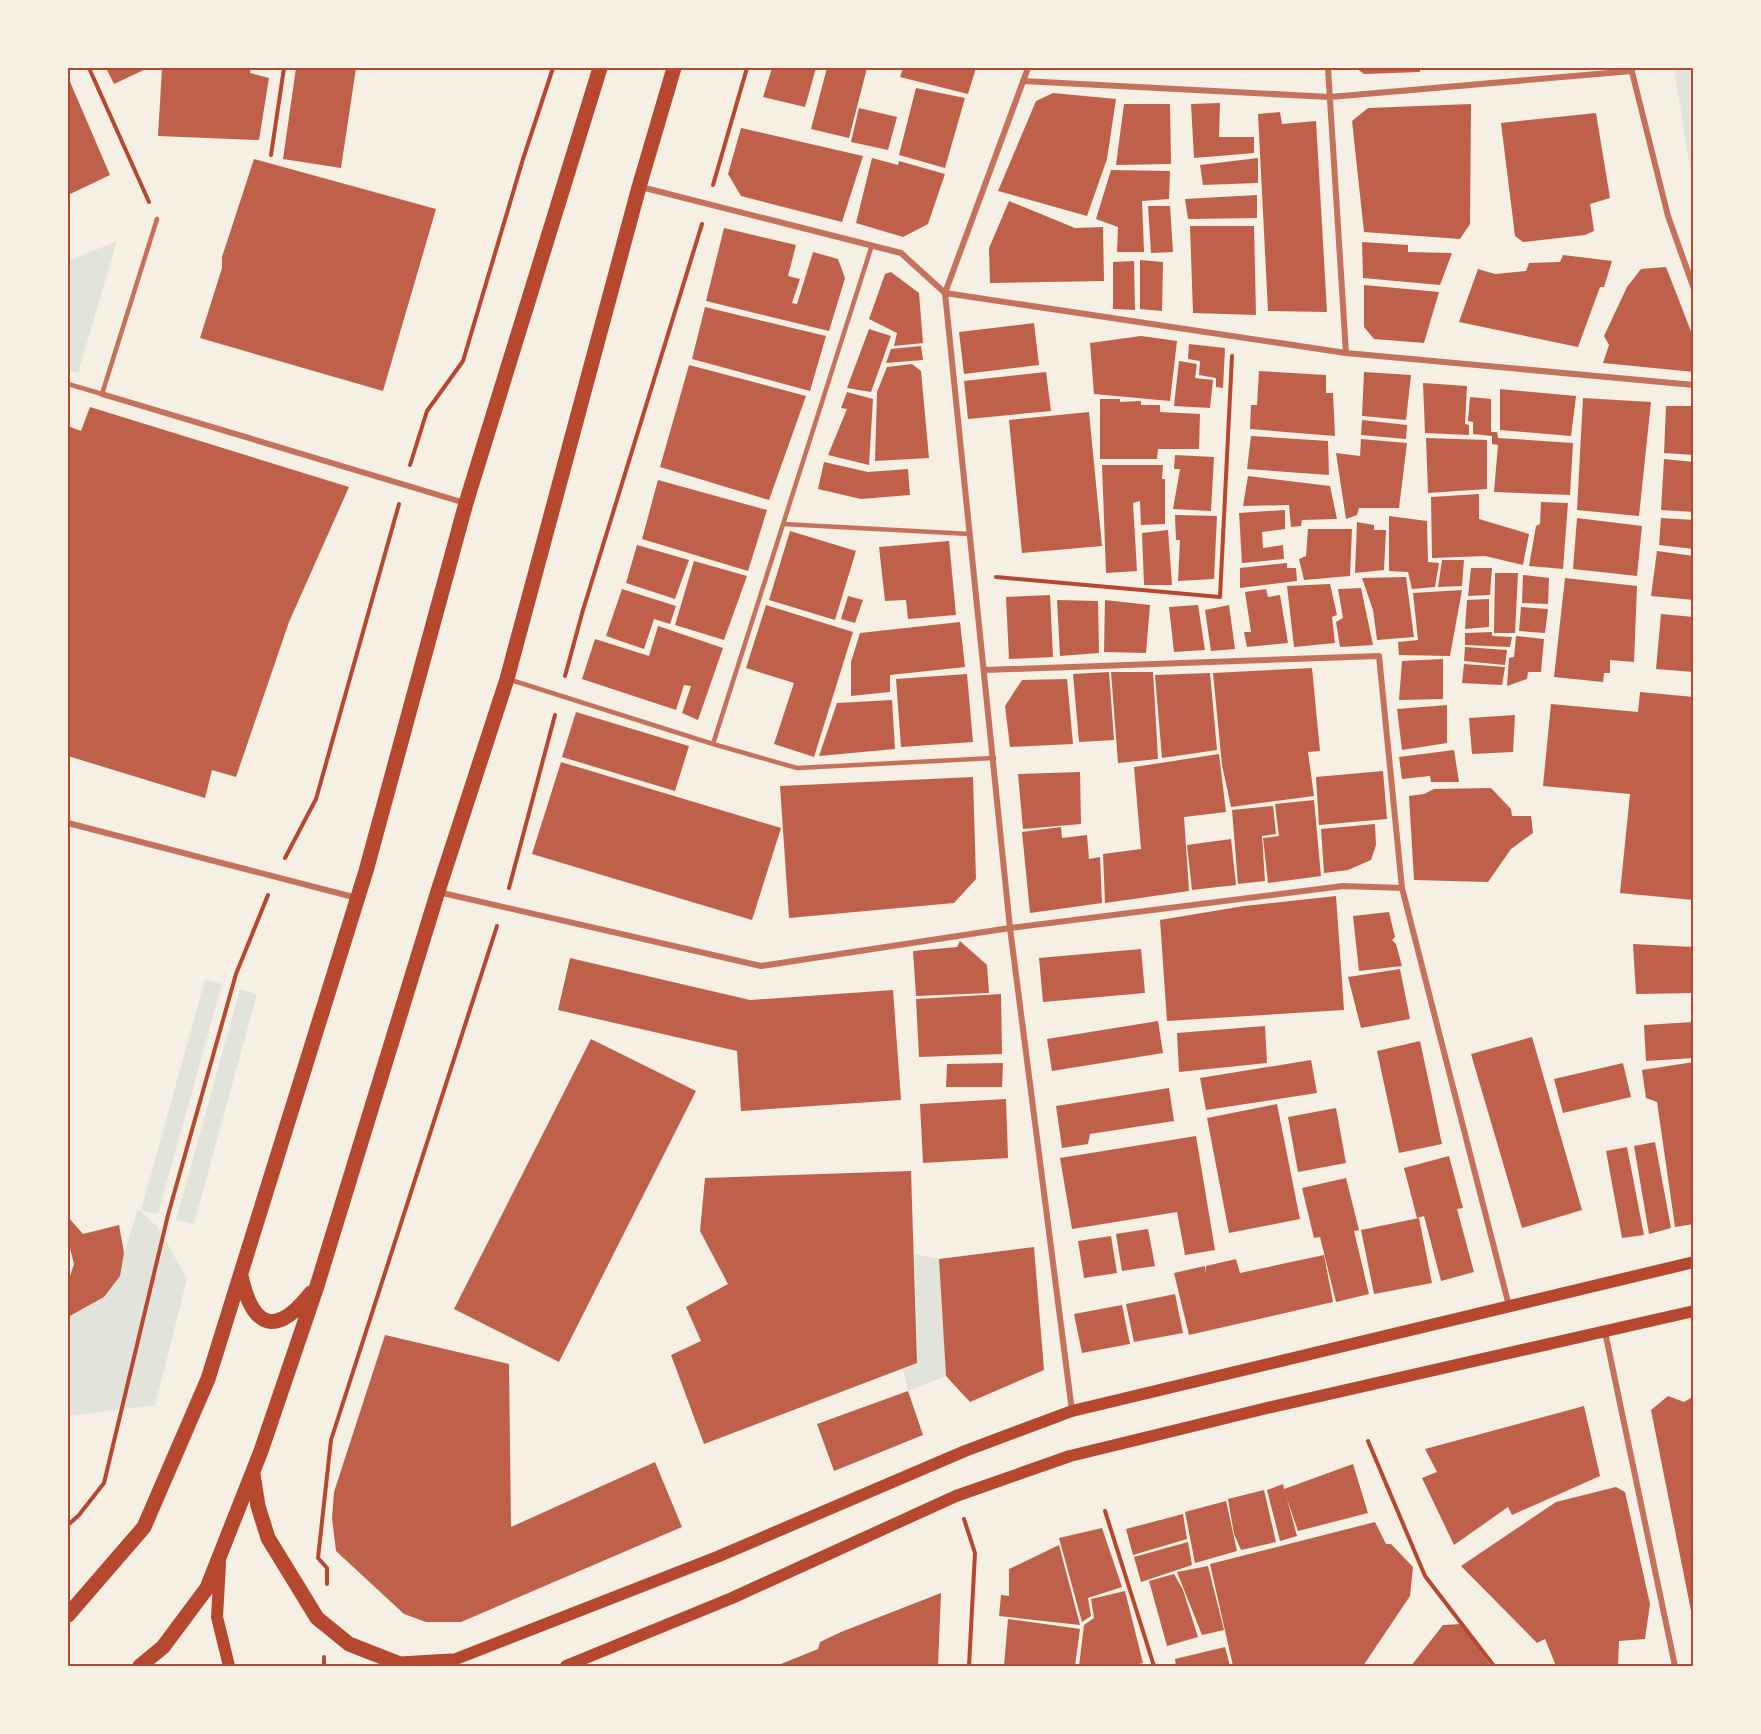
<svg xmlns="http://www.w3.org/2000/svg" width="1761" height="1734" font-family="Mulish,sans-serif">
<rect width="100%" height="100%" fill="#f6efe4"/>
<path fill="#e2e4dc" d="M1674,68H1693V183L1692,181Z
M117,241L78,373L68,370V261Z
M205,980L222,984L158,1214L141,1210Z
M240,989L257,994L194,1224L176,1220Z
M138,1209L158,1227L187,1279L155,1405L68,1416V1317L104,1297L124,1253Z
M915,1254L939,1259L946,1376L908,1391L903,1368L917,1363Z"/>
<path fill="#bf614a" d="M106,68H148L114,84Z
M162,68H251L250,73L269,78L259,140L158,136Z
M296,68H356L341,168L283,159Z
M772,68H816L805,107L763,97Z
M827,68H867L849,138L811,129Z
M903,68H976L968,94L900,77Z
M1356,68H1420V72L1364,74Z
M68,77L110,175L68,195Z
M916,88L965,98L945,168L899,155Z
M1053,93L1116,99L1107,159L1087,216L998,191L1036,101Z
M1220,103L1219,137H1254V153L1194,158L1191,104Z
M1124,104H1170L1171,164L1116,165Z
M1471,104L1470,224L1460,239L1364,232L1352,121L1368,108Z
M859,108L897,117L888,150L851,142Z
M1280,112L1282,124L1316,121L1327,312L1268,311L1258,114Z
M1596,113L1610,198L1590,204L1594,231L1585,235L1523,242L1515,236L1501,123Z
M741,128L863,156L842,222L741,196L728,174Z
M872,158L898,165L899,161L945,174L928,224L903,237L856,223Z
M1258,158V183L1203,185L1200,165Z
M254,159L436,209L383,391L200,338L222,268V257Z
M1111,170L1170,171L1169,199L1142,201L1144,252H1117L1118,227L1096,219Z
M1257,195V218L1188,219L1185,199Z
M1009,201L1075,228L1103,227L1104,281L990,283L989,248Z
M1148,206H1170L1173,252L1151,253Z
M1190,226H1254L1256,315L1193,313Z
M724,228L796,245L788,276L800,279L792,303L797,304L813,252L838,259L845,278L829,331L706,301Z
M1362,242L1408,245V252L1452,253L1440,285L1363,278Z
M1563,255L1612,261L1604,287H1600L1578,347L1459,322L1478,269L1495,274L1526,271L1529,263L1560,262Z
M1140,260L1163,262L1162,311L1140,309Z
M1134,261L1135,310L1113,309V262Z
M1666,267L1694,339V372L1603,363L1609,345L1604,336L1627,287L1641,269Z
M891,272L919,293L923,343L894,346L897,333L869,319L885,274Z
M1364,285L1439,292L1424,343L1374,339L1364,327Z
M705,307L826,336L810,391L692,359Z
M1034,323L1039,365L964,374L959,332Z
M869,329L891,336L871,392L847,388Z
M1141,336L1177,341L1170,401L1094,394L1090,343Z
M1189,344L1225,348L1223,388L1216,387V378L1199,375L1200,361L1188,359Z
M921,346L923,360L886,363L891,349Z
M1179,361L1197,364L1195,378L1213,380L1210,408L1174,406Z
M912,364L921,371L929,458L875,461L877,392L887,367Z
M689,365L806,396L769,500L660,467Z
M1259,371L1326,375V393H1333L1335,436L1250,429L1251,405H1257Z
M1046,372L1051,411L968,419L964,381Z
M1364,372L1411,375L1406,420L1362,416Z
M1423,383L1467,386L1465,424L1469,425V435L1425,433Z
M1500,389L1576,396L1571,436L1500,430Z
M847,392L873,399L869,465L828,455L847,409L841,408Z
M1470,397L1491,399V432H1497L1498,438L1573,443L1570,495L1494,492L1498,445L1492,444V436L1473,434V422L1468,421Z
M1583,398L1651,402L1639,516L1577,510Z
M1100,399H1120V402L1141,401V405H1160V412L1200,414L1199,449H1158L1157,459H1100Z
M1666,406H1694V455L1664,453Z
M90,407L349,487L289,622L236,777L212,770L205,798L68,756V426L81,431Z
M1089,412L1102,546L1022,553L1009,420Z
M1362,420L1407,425L1406,439L1361,435Z
M1251,436L1328,441L1329,475L1247,469Z
M1426,438L1487,440V489L1428,493Z
M1361,439L1407,443L1399,508H1359L1357,515L1346,519L1336,453L1360,456Z
M1175,455L1214,457L1211,511L1173,509L1180,469H1174Z
M1664,459L1694,462V512L1661,510Z
M824,462L868,472L908,469L910,495L861,499L818,489Z
M1102,465H1163L1162,479H1165V524L1141,525L1140,501L1133,503L1137,571L1106,573Z
M1248,476L1330,486L1337,519L1302,520L1301,526L1291,527L1289,505L1243,506Z
M658,480L767,510L748,571L642,539Z
M1479,494V519L1529,534L1523,565L1485,556L1432,558L1431,497Z
M1541,502L1568,503L1563,569L1529,566L1536,526L1540,524Z
M1285,510V529L1262,532L1263,548L1283,545L1284,559L1242,563L1239,513Z
M1175,515L1217,516L1214,579L1178,581L1180,540H1176Z
M1389,516L1427,521L1428,562L1439,563L1435,587L1412,589L1408,572L1389,571Z
M1577,518L1642,526L1637,576L1573,569Z
M1661,518L1694,520V549L1659,545Z
M1357,522L1374,525V530H1386L1384,570L1355,573Z
M1308,529H1352L1350,576L1304,580L1299,559L1306,556Z
M1168,530L1172,585H1144L1142,533Z
M790,531L856,551L835,620L769,600Z
M949,541L956,615L908,619L906,600L885,601L879,547Z
M637,545L689,560L675,599L626,583Z
M1657,551L1694,556V600L1651,596Z
M1442,560H1464L1462,586L1438,587Z
M694,561L747,576L724,640L675,625Z
M1287,563V568H1296L1297,581L1240,588V568Z
M1471,568H1492L1490,595L1468,596Z
M1495,573H1518L1515,633H1494Z
M1523,575L1549,578L1548,604L1522,603Z
M1406,577L1414,637L1377,640L1373,610L1362,578Z
M1565,578L1637,586L1634,662L1610,660V673H1604L1603,682L1554,677Z
M1330,584L1337,615L1332,617L1335,643L1294,647L1287,586Z
M1361,588L1373,645L1340,647L1336,622L1343,618L1338,589Z
M622,589L676,606L670,624L654,619L644,649L606,636Z
M1266,589L1268,597L1280,595L1288,643L1247,647L1244,632H1251L1245,592Z
M1462,590L1450,656L1399,655L1398,642L1418,640L1413,593Z
M1050,595L1053,657L1009,659L1006,597Z
M848,596L863,600L855,623L841,619Z
M1489,599V627L1465,629L1467,600Z
M1057,600L1098,601L1099,653L1060,656Z
M1105,600L1150,605L1146,653L1104,652Z
M766,605L853,632L814,757L774,744L794,683L746,668Z
M1198,605L1205,650L1174,652L1169,607Z
M1229,605L1235,649L1211,651L1205,610Z
M1521,607L1548,609L1545,633L1519,631Z
M1661,614L1694,617V672L1656,669Z
M960,622L965,667L890,675V692L851,696V662L860,633Z
M658,626L723,648L698,720L682,713L691,686L684,685L676,710L582,679L595,639L649,656Z
M1492,632V636L1512,637L1510,647L1465,645V633Z
M1516,636L1544,639L1541,672H1528L1527,679L1507,686L1509,658L1514,657Z
M1465,647L1507,650L1505,665L1464,661Z
M1443,659V699L1399,700L1402,661Z
M1464,664L1505,667L1502,685L1462,683Z
M1312,668L1320,751L1308,752L1314,796L1231,807L1222,765L1213,673Z
M1109,672L1114,740L1079,742L1073,674Z
M1111,672H1153L1158,759L1118,763Z
M1210,673L1217,750L1162,758L1155,675Z
M967,674L973,742L901,747L896,679Z
M1067,679L1073,744L1010,747L1005,706L1022,680Z
M1640,692L1694,697L1693,900L1620,893L1630,794L1543,786L1551,704L1638,712Z
M892,700L895,749L819,756L837,703Z
M1447,705V743L1402,750L1397,709Z
M576,712L689,746L675,791L562,757Z
M1515,715L1513,752L1472,754L1469,718Z
M1454,750L1459,782H1431L1430,776L1402,779L1399,757Z
M1219,754L1226,812L1184,817L1189,891L1105,903L1103,854L1141,849L1134,767Z
M561,762L781,828L752,920L532,854Z
M1383,771L1387,819L1319,825L1316,777Z
M1080,772L1081,824L1023,829L1018,774Z
M973,777L976,879L954,903L789,918L780,786Z
M1491,788L1511,809L1512,816H1531L1533,833L1511,849L1488,882L1414,880L1409,796L1424,794L1434,789Z
M1314,800L1321,876L1268,883L1263,838L1279,836L1275,804Z
M1273,806L1276,834L1262,836L1265,881L1238,884L1232,810Z
M1375,824L1376,845L1371,860L1348,870L1324,873L1321,829Z
M1061,827L1062,838L1087,835L1089,859L1100,857L1102,903L1030,913L1022,832Z
M1231,839L1236,885L1192,890L1187,845Z
M1336,896L1344,1010L1167,1021L1160,920L1244,906Z
M1389,912L1395,937L1392,940L1396,944L1402,966L1359,971L1353,916Z
M960,941L987,965L989,993L916,996L913,951L957,947Z
M1633,944L1694,947V993L1636,994Z
M1141,949L1145,993L1043,1002L1039,958Z
M570,958L750,1000L893,990L901,1100L741,1111L737,1051L558,1010Z
M1400,969L1410,1019L1361,1028L1348,977Z
M1001,994L1002,1054L919,1057L916,999Z
M1158,1021L1163,1053L1052,1071L1047,1039Z
M1693,1022L1694,1058L1646,1061L1644,1025Z
M1265,1026L1267,1063L1179,1072L1177,1033Z
M1532,1037L1582,1210L1522,1228L1471,1054Z
M591,1039L696,1091L559,1362L454,1309Z
M1420,1041L1442,1144L1399,1153L1377,1051Z
M1311,1060L1317,1093L1206,1110L1200,1078Z
M1694,1062V1224L1675,1227L1657,1102L1646,1098L1642,1070Z
M1003,1063L1002,1087H946L947,1064Z
M1623,1063L1631,1097L1563,1113L1554,1079Z
M1169,1088L1174,1121L1090,1134L1088,1144L1062,1148L1056,1106Z
M1006,1099L1008,1158L923,1163L920,1104Z
M1277,1104L1300,1219L1229,1233L1207,1118Z
M1336,1108L1346,1163L1298,1172L1288,1117Z
M1196,1136L1215,1250L1185,1255L1177,1212L1072,1229L1060,1158Z
M1655,1142L1671,1228L1649,1234L1634,1146Z
M1627,1147L1644,1235L1622,1238L1606,1151Z
M1449,1156L1463,1208L1457,1209L1474,1272L1441,1281L1424,1216L1417,1218L1404,1168Z
M911,1171L917,1363L704,1444L671,1355L701,1341L686,1307L728,1284L700,1231L705,1178Z
M1346,1178L1359,1230L1354,1231L1369,1294L1336,1302L1320,1237L1314,1238L1302,1188Z
M68,1217L83,1234L119,1225L124,1253L120,1276L104,1297L68,1317V1282L74,1264L68,1240Z
M1419,1218L1432,1283L1374,1294L1361,1230Z
M1148,1229L1155,1266L1122,1271L1116,1234Z
M1111,1236L1117,1273L1084,1278L1078,1241Z
M1034,1247L1044,1370L970,1402L946,1376L939,1259Z
M1324,1255L1333,1302L1189,1335L1174,1273L1205,1266L1206,1274V1266L1236,1259L1240,1273Z
M1175,1294L1183,1333L1134,1342L1126,1304Z
M1122,1305L1130,1344L1082,1353L1074,1314Z
M385,1335L509,1364L511,1527L655,1462L682,1527L461,1622H426L404,1614L336,1551L332,1518L334,1492Z
M908,1391L923,1435L834,1471L817,1424Z
M1668,1396L1684,1402L1694,1396V1626L1651,1410Z
M1584,1406L1600,1476L1512,1515L1508,1507L1454,1545L1422,1478L1437,1472L1425,1449Z
M1353,1464L1368,1513L1298,1531L1287,1499L1297,1536L1280,1541L1267,1490L1283,1484L1284,1489Z
M1616,1487L1625,1492L1650,1604L1645,1639L1619,1641L1618,1666H1556L1545,1639L1537,1643L1461,1566L1556,1502Z
M1264,1490L1276,1542L1241,1550L1234,1534L1228,1499Z
M1226,1501L1237,1551L1195,1563L1185,1512Z
M1183,1514L1187,1539L1133,1555L1126,1529Z
M1375,1522L1386,1544H1391L1413,1567L1410,1596L1363,1666H1233L1210,1564Z
M1102,1528L1122,1587L1088,1598L1091,1616L1082,1622L1059,1538Z
M1188,1542L1192,1565L1141,1582L1134,1557Z
M1059,1545L1080,1625L999,1616L1001,1595L1009,1596V1569Z
M1208,1566L1224,1630L1202,1635L1177,1572Z
M1174,1574L1183,1590L1198,1637L1167,1646L1149,1581Z
M1125,1591L1143,1663L1130,1666H1079L1084,1625L1094,1618L1091,1599Z
M941,1593L938,1666H782L781,1664L818,1649L820,1642L841,1632Z
M1008,1619L1080,1629L1075,1666H1004Z
M1461,1624L1491,1666H1411L1443,1625Z
M1225,1647L1230,1666H1176L1175,1659Z"/>
<g fill="none" stroke-linecap="round" stroke-linejoin="round">
<path stroke="#b5482f" stroke-width="4" d="M89,68L149,202
M271,155L284,68
M713,185L747,68
M410,465L427,411L463,361L523,159L553,68
M996,577L1220,597L1232,356
M565,676L583,610L702,224
M285,858L316,799L399,504
M509,888L555,715
M1368,1441L1425,1576L1494,1666
M1105,1511L1154,1666
M964,1519L975,1553L969,1666
M68,1525L79,1515L104,1483L168,1215L236,974L268,895
M327,1584V1568L318,1558L331,1440L497,926
M324,1666V1657"/>
<path stroke="#c5725c" stroke-width="4.5" d="M68,384L102,394L157,219
M783,524L970,534
M511,680L713,744L872,245
M713,744L797,768L994,758"/>
<path stroke="#c5725c" stroke-width="6" d="M1028,68L945,293L1010,928L1072,1411
M1328,68L1346,353
M1631,68L1668,216L1694,289
M1023,81L1330,97L1632,71
M641,187L901,253L945,293L1346,353L1694,385
M102,394L465,503
M985,670L1379,656L1402,888L1509,1306
M68,823L357,898
M438,892L761,966L1010,928L1343,886L1402,888
M1605,1332L1675,1666"/>
<path stroke="#b5482f" stroke-width="12" d="M220,1564L217,1617L229,1666
M443,1664L717,1557L965,1451L1072,1411L1694,1262
M566,1666L732,1598L956,1496L1070,1456L1267,1408L1694,1311"/>
<path stroke="#b5482f" stroke-width="15" d="M241,1276C253,1329 276,1337 311,1293
M253,1474L258,1506L268,1538L317,1618L349,1644L400,1664L451,1661
M68,1615L144,1527L208,1379L366,871L466,503L600,68
M140,1666L163,1647L207,1588L261,1451L317,1286L438,891L507,679L639,187L674,68"/>
</g>
<rect width="1761" height="1734" fill="none" stroke="#f6efe4" stroke-width="138"/>
<rect x="69" y="69" width="1623" height="1596" fill="none" stroke="#b5482f" stroke-width="2"/>
</svg>
